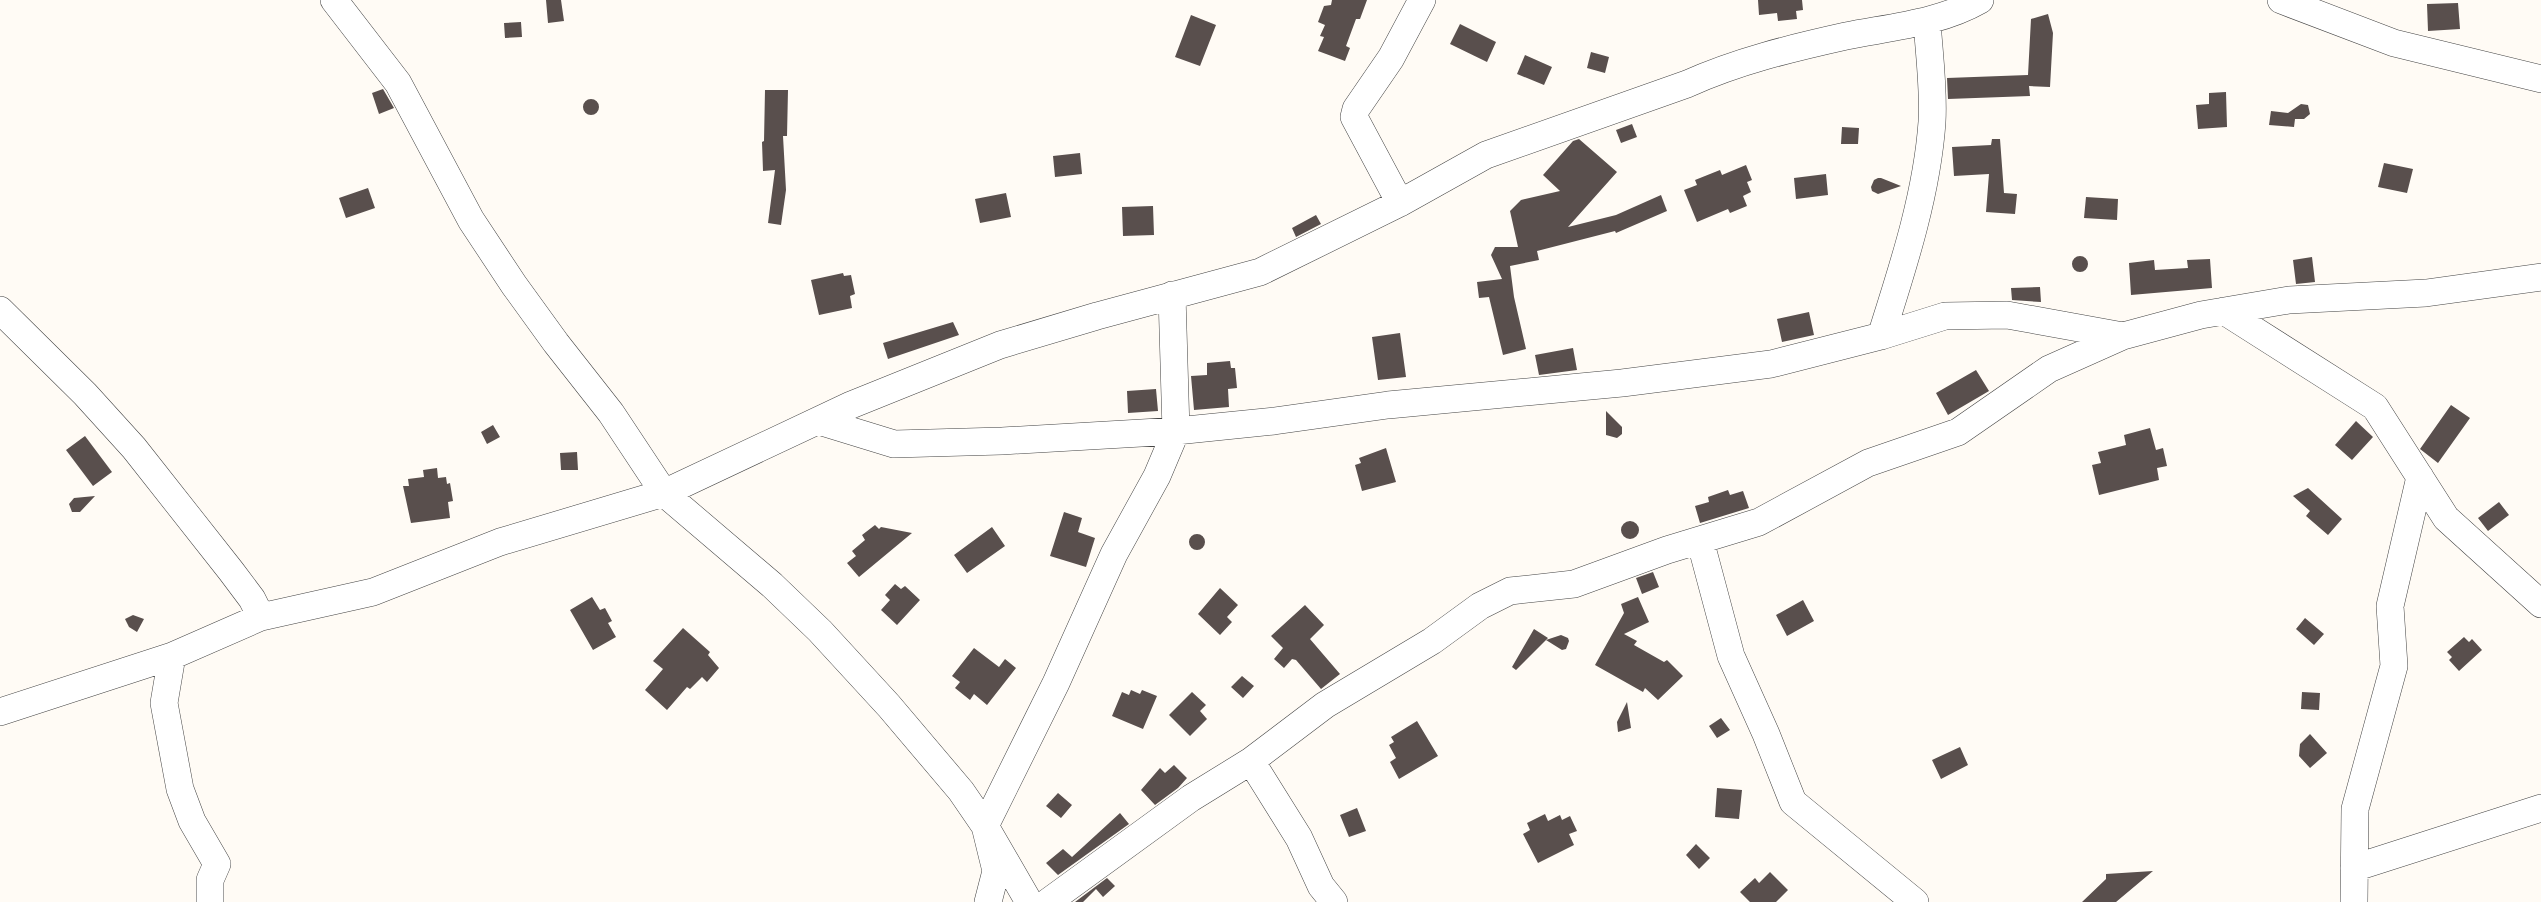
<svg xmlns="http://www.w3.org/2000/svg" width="2541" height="902" font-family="'Libre Baskerville',serif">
<rect width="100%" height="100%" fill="#fffbf5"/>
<path fill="#594f4d" d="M546,0H561L564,21L548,23Z
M1332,0H1367L1360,19H1356L1346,46L1350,48L1345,61L1318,51L1324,37L1320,36L1325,25L1318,22L1324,6L1331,5Z
M1758,0H1802L1803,10L1796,11L1797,19L1778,21L1777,13L1759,15Z
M2458,3L2460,29L2428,31L2427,4Z
M2048,14L2053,33L2050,87L2029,86L2030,96L1948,99L1947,78L2028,75L2031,19Z
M1191,15L1216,25L1200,66L1175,57Z
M521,22L522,37L505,38L504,23Z
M1460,24L1496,42L1487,62L1450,44Z
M1591,52L1609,57L1605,73L1587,68Z
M1525,55L1552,67L1544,85L1517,74Z
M383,89L394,108L379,114L372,93Z
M765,90H788L787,136H783L786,190L781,225L768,223L775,170L763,171L762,142L764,141Z
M2226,92L2227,127L2198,129L2196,105L2209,104V93Z
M583 107a8 8 0 1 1 16 0a8 8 0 1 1-16 0Z
M2301,104L2308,105L2310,114L2304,119H2295L2294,127L2269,125L2271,111L2288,113Z
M1632,124L1637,137L1621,143L1616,130Z
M1842,127L1859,128L1858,144H1841Z
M1579,139L1617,172L1568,227L1616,215L1661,195L1667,211L1616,233L1615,231L1537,251L1539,260L1510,266L1514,297L1526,349L1503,355L1489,297L1479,298L1477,282L1502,279L1491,255L1495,247H1518L1510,211L1521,200L1560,191L1543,175L1573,141Z
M1992,139H2000L2004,193L2017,194L2015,214L1986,212L1989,174L1954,176L1952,147L1991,145Z
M1080,153L1082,174L1055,177L1053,156Z
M2384,163L2413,169L2407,193L2378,187Z
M1746,165L1752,180L1747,182L1751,192L1743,196L1747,206L1730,213L1728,209L1697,222L1684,190L1697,185L1695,180L1720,170L1722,175Z
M1826,174L1828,195L1796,199L1794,178Z
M1878,178H1881L1901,186L1878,194L1872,191L1871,187L1874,180Z
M368,188L375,208L346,218L339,198Z
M1006,193L1011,217L980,223L975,199Z
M2086,197L2118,199L2117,220L2084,218Z
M1153,206L1154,235L1123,236L1122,207Z
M1316,215L1321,224L1296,237L1292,228Z
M2072 264a8 8 0 1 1 16 0a8 8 0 1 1-16 0Z
M2312,257L2315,282L2296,284L2293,260Z
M2210,259L2212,288L2131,295L2129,263L2154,260L2155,270L2188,268L2187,260Z
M843,273L844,276L851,275L855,294L850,296L852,308L819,315L811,280Z
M2040,287L2041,302L2012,300L2011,288Z
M1809,312L1814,335L1782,342L1777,319Z
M953,322L959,335L888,359L883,343Z
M1400,333L1406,377L1378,380L1372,337Z
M1573,348L1577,370L1539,375L1535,355Z
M1230,361L1231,368H1235L1237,388L1228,389L1229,407L1194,410L1191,376L1207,375V363Z
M1976,370L1989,391L1948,415L1936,393Z
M1156,389L1158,411L1128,413L1127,391Z
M2451,405L2470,418L2438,463L2420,449Z
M1606,411L1622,427V434L1617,438L1606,435Z
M2356,421L2373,437L2352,460L2335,445Z
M493,425L500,437L487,444L481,432Z
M2150,428L2156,450L2163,448L2167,466L2157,468L2159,480L2099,495L2092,465L2101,463L2098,452L2126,445L2124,435Z
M85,436L112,472L93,486L66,450Z
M1386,448L1396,482L1362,491L1355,465L1361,463L1359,458Z
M577,452L578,470H561L560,453Z
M437,468L438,478L446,477L447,484L450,483L453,501L448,502L450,518L411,523L403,486H409L408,479L424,477L423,470Z
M2308,488L2342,519L2328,535L2306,516L2310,511L2293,496Z
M1728,490L1730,495L1743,491L1749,508L1700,523L1695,506L1709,502L1708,497Z
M95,496L80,512H72L69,504L74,498Z
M2499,502L2509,515L2488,531L2478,518Z
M1064,512L1082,518L1078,532L1095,538L1086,567L1050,556Z
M1621 530a9 9 0 1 1 18 0a9 9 0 1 1-18 0Z
M875,525L879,529L881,527L912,533L859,577L847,563L856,556L852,551L865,540L862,535Z
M992,527L1005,546L967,573L954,555Z
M1189 542a8 8 0 1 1 16 0a8 8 0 1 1-16 0Z
M1653,572L1659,587L1642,594L1636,578Z
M895,584L901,589L905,586L920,600L897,625L881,610L890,600L885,595Z
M1220,588L1238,605L1227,617L1232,622L1220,635L1198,614Z
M592,597L600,610L605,608L612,621L608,623L616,637L593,650L570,610Z
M1638,597L1649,622L1624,634L1637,641L1634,645L1664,662L1667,660L1683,676L1658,700L1645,688L1643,692L1595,665L1624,613L1621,604Z
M1803,600L1814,621L1787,636L1776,615Z
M1305,605L1324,625L1310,639L1340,674L1321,689L1296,660L1292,659L1284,668L1274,659L1283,648L1271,636Z
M133,615L144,619L137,632L129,627L125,619Z
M2305,618L2324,634L2314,645L2296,629Z
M683,628L710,652L708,655L719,668L707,682L702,677L690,689L687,687L667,710L645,690L663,669L653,661Z
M1534,629L1548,638L1516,670L1512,667Z
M1561,635L1568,638L1569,641L1566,649L1562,650L1546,640Z
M2464,637L2469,642L2472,639L2482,650L2459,671L2449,660L2452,657L2447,652Z
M974,648L999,667L1005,659L1016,668L987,705L974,694L970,700L955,688L960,682L952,676Z
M1242,676L1254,686L1243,698L1231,687Z
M1131,690L1140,694L1142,690L1157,696L1143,729L1112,716L1122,692L1129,695Z
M1192,692L1206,705L1200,711L1207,719L1190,736L1169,715Z
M2302,692L2320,693L2319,710L2301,709Z
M1627,702L1631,728L1618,732L1617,722Z
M1721,718L1730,730L1717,738L1709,726Z
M1417,721L1438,756L1399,779L1390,762L1396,758L1389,745L1394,742L1391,737Z
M2310,734L2327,753L2310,768L2299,756L2300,744Z
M1960,747L1968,765L1941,779L1932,760Z
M1174,765L1187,778L1178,788L1155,805L1141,790L1160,768L1165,773Z
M1717,788L1742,790L1739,819L1715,817Z
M1058,793L1072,805L1061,818L1046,806Z
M1357,808L1366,831L1349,837L1340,815Z
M1120,813L1129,824L1058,875L1046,863L1063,849L1072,857Z
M1545,814L1548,821L1560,815L1562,820L1570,816L1577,831L1569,834L1574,845L1538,863L1523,834L1530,830L1527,823Z
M1696,844L1710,858L1699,869L1686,855Z
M2153,871L2116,902H2082L2106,879V874Z
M1770,872L1788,890L1776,902H1750L1740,892L1755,878L1759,883Z
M1107,878L1115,886L1103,897L1096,889L1083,902H1075Z"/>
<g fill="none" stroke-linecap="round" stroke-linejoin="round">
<defs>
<path id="minor" d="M334,0L398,83L471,220L514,285L556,343L611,413L664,493L772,585L820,631L889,706L961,791L985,826L1029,902
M2281,0L2394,43L2541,79
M1400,203L1354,117L1356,109L1391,58L1422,0
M0,310L85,394L134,448L231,571L252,599L261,617
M2224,311L2375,407L2446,518L2541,604
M1881,336C1903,267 1927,194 1932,122C1934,89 1929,53 1927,21
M819,421L894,444L1002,441L1176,431L1274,421L1388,405L1622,383L1771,364L1881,336L1945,316L2007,315L2123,336L2201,315L2289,300L2426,293L2541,277
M1700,540L1731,656L1766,734L1793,802L1915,902
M172,656L164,703L180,789L192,821L217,864L210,880V902
M0,712L172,656L261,617L373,592L500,542L664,493L851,405L1000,345L1097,316L1260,272L1400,203L1486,155L1687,84C1738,61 1792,48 1846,36C1891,27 1940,23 1980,0
M1251,761L1299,838L1321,886L1334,902
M2354,868L2541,808
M988,902L996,871L985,826L1056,683L1114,554L1157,476L1176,431L1172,295
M1048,902L1191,798L1251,761L1325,705L1432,641L1480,606L1510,591L1574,584L1667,550L1759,522L1868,463L1958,432L2049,369L2123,336
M2354,902L2355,809L2394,666L2390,606L2420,477"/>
</defs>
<use href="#minor" stroke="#444" stroke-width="28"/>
<use href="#minor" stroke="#fff" stroke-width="27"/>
</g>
</svg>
